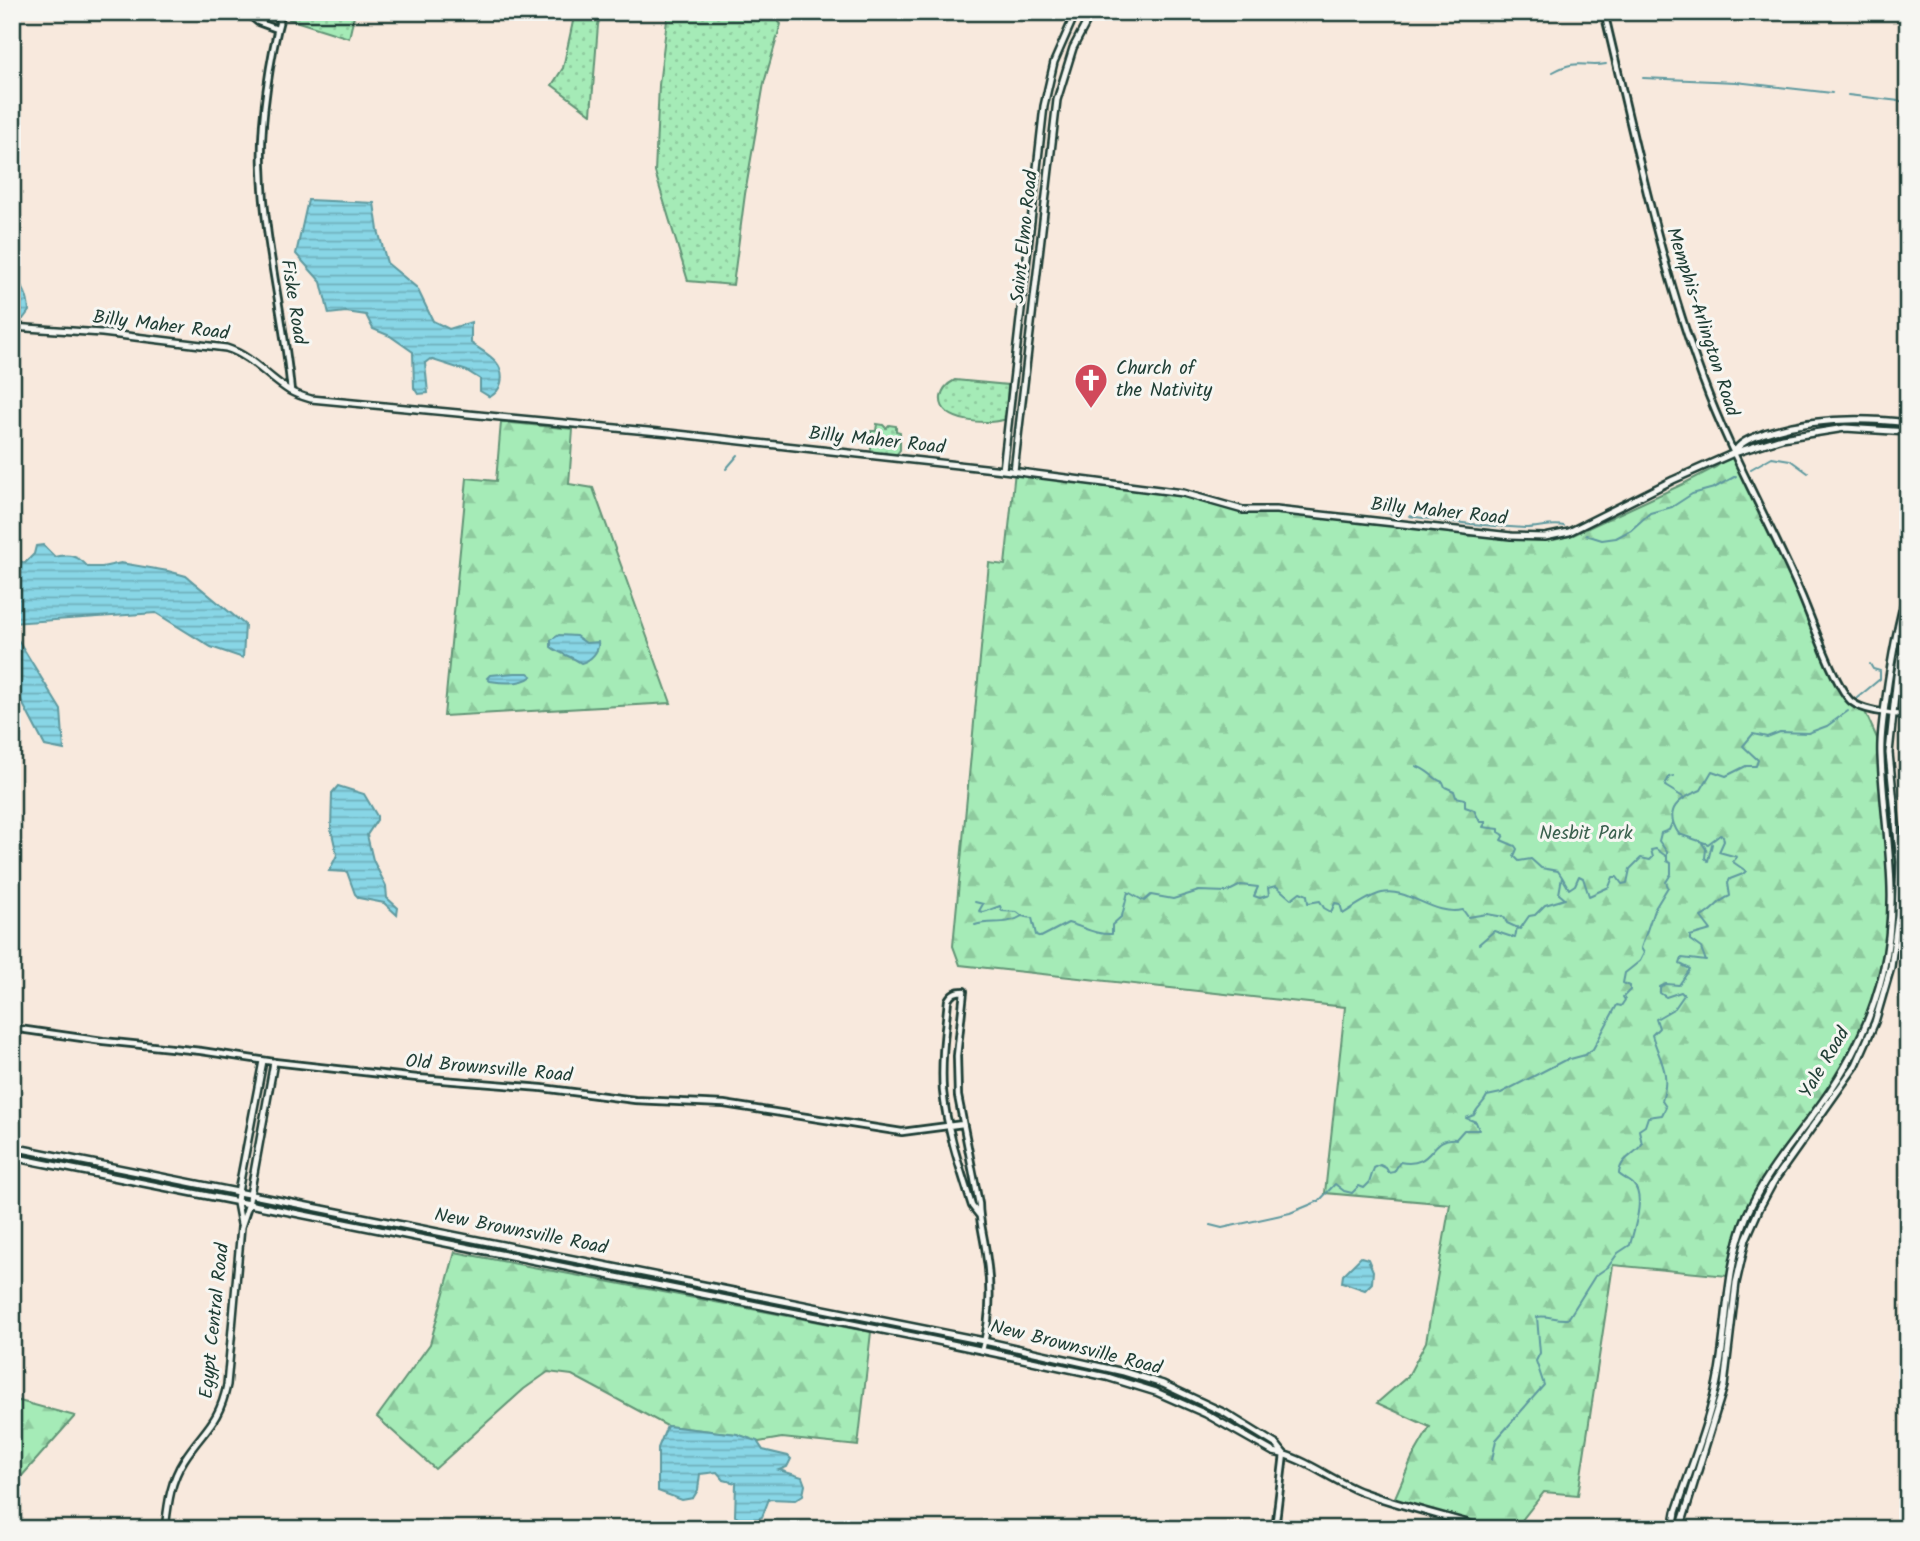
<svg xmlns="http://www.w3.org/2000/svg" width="1920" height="1541" font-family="Kalam,sans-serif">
<defs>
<pattern id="green-dots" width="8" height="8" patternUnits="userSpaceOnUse" patternTransform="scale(1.75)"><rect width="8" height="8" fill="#a5ebb7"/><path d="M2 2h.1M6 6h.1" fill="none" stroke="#8eca9e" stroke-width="1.8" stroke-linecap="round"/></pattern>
<pattern id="forest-firs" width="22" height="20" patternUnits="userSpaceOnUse" patternTransform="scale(1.75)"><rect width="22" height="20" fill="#a5ebb7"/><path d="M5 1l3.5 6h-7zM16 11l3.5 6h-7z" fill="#8eca9e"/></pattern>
<pattern id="water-rules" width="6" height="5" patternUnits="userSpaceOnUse" patternTransform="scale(1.75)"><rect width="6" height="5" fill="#88d6e6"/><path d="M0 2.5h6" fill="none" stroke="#6fafbb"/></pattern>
</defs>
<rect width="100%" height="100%" fill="#f8e9dd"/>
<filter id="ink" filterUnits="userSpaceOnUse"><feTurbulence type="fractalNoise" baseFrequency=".0143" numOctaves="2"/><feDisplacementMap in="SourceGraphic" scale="14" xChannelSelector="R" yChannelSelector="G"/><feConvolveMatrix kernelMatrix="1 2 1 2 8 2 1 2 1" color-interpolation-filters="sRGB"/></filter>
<g filter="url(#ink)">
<path fill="url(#green-dots)" stroke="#629476" stroke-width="2" d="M291,12H355L349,38L289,19Z
M575,12H601L598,25L591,114L552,85L563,68Z
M668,12H768L781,24L764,83L745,194L733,285L688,281L655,172L659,85Z
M955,380L1008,385L1006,419C992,425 938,424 941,397C942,389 947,384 955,380Z
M877,424L883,425L886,428L889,425L896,426V431L900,432V450L896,455L875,454L871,449V431H876Z"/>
<path fill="url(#forest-firs)" stroke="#629476" stroke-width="2" d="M501,422L573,429L569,484L593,488L671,703L444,716L467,478L496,481Z
M1734,453L1838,679L1848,694L1862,705L1891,769L1902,893L1895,956L1889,982L1859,1060L1770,1189L1752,1227L1738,1277L1613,1265L1578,1495L1544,1492L1515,1529H1488L1393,1502L1412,1458L1430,1427L1377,1403L1408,1376L1426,1342L1450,1204L1325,1193L1345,1007L960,965L953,946L989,563L1005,565L1015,471L1188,494L1239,509L1349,515L1554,540L1573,535L1683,484L1716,467Z
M455,1252L871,1332L858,1446L782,1438L759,1442L736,1434L667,1426L572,1375L548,1372L524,1389L435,1469L377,1417L430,1344Z
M12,1399L75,1416L12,1487Z"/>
<path fill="url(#water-rules)" stroke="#5e999f" stroke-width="2" d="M308,200L374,203L378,230L387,263L417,288L433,321L449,329L471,322V343C485,353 506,362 501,383C499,390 496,393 490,397L480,391V379L467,371L430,359L425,363L428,393L418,394L414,388L413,352L390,336L373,329L366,315L346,312L329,314L321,282L296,254Z
M12,276C24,286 28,296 29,311L23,319H12Z
M43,545L55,557C69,554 78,555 88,567H102L121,563L168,571L186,576L245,625L243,658L211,647L156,613L12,623V558L25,563L34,554L36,546Z
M12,630L61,710L64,750L45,746L14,687L12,688Z
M559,635L576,636L586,643L598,642C600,651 590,661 581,663C571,656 560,654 551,647V640Z
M515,673H528L532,676C522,685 503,683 490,681L487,678L490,675Z
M338,786L364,794L377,816V820L367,835L373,860L386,886L387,898L398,908L397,915L384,903L359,898L355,894L347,872L329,871L337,855L331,829L332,793Z
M1361,1257L1368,1259L1373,1271L1372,1283L1365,1290L1342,1282L1343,1275Z
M667,1426L737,1434L757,1441L763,1450L788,1456L791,1459L787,1467L779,1470L802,1477L805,1485L803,1495L795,1500L769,1499L762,1517L747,1524L735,1516L736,1483L724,1480L717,1472L700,1474L698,1490L693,1498L682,1500L658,1491V1448Z"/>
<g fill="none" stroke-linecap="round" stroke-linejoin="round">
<path stroke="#5e999f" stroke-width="2" d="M1553,72C1578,58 1583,68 1606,64
M1643,78L1736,82L1832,93
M1848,95L1908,102
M726,469L738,455
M1751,469L1772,457L1790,460L1808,473
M1388,513L1398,515
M1409,516C1448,522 1486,526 1525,528C1538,528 1553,523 1564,526
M1586,535L1602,540L1616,538L1631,530L1650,513L1672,507L1692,494L1714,488L1736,476
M1907,673H1908
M1857,698L1880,679V671L1873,669L1870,664
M1416,766C1429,770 1434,780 1443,782L1445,787L1454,791L1456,797L1465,799V807L1474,810L1480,822H1486L1483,827L1499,829V832L1504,835L1501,840L1515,846L1517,849L1514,856L1519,861L1531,859L1541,868L1558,871L1562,877
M1674,776L1669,777L1665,786L1683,797
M1702,843L1706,849L1705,858L1708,861L1712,844
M975,902L983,904L979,911L984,912L1000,906L1002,911L1017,912L1021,915
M975,925C991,920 1007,926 1022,916L1032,918L1036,935L1041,937L1068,923C1083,927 1096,935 1112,934V925L1122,916L1128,892L1144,901L1151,895L1173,899L1199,891L1227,892L1241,885L1258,887L1254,896L1260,898L1269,895L1268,888L1276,886L1291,899L1300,892L1307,895L1308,903L1320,901L1324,908L1331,912L1335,903L1340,904L1343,914C1354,907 1369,896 1382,893C1408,887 1434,917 1463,910L1468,917L1487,914L1504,917L1507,923L1520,929L1529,916L1535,915L1545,905L1565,899L1559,894L1562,877L1569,889L1575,885L1579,876L1583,878L1589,896L1609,887L1613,877H1617L1622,884L1627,883L1630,869L1641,858L1650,860L1653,857L1651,850L1656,849L1666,856
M1479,944L1494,931L1515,938L1517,927
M1210,1225L1222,1228L1290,1213L1319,1201L1335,1184L1344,1191L1352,1193L1359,1186L1364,1188L1369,1183L1374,1168L1380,1165L1386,1168L1389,1173L1394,1172L1400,1162C1435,1169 1429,1136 1456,1139L1464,1130H1479L1476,1122L1466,1118L1474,1115C1477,1107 1483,1105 1487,1096L1501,1093L1563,1061L1585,1055L1593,1049L1617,1005L1621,1006L1625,1000L1623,997L1630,990V986L1623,983L1625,973L1640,961L1644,953L1641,948L1654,910L1668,887L1666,882L1671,874V863L1667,861V852L1659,841L1661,833L1669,830L1672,823
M1492,1460L1496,1440L1544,1385L1536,1361L1540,1353L1537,1317C1548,1315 1556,1320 1568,1319L1595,1276L1608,1267L1618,1253L1630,1245C1634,1229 1646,1197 1633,1184C1629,1180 1623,1178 1619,1174C1620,1158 1634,1156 1642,1144L1639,1130L1645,1126L1648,1117L1662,1115L1666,1107L1662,1101C1671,1072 1660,1061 1652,1035L1659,1028L1656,1019L1675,1008L1684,995L1681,992L1666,997L1660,993V987L1666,984L1679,985L1690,969L1680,964L1682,958L1706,961L1701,948L1690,940V936L1711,930L1701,917C1713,912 1718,900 1730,896L1728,883L1730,879L1743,874L1746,871L1733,862L1737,857L1719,852L1724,841L1723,836L1720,835L1708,844L1679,834C1662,809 1680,798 1701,790L1712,771L1726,776L1746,766H1756L1758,760L1743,746L1753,734L1767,737L1780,732L1808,733L1827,726L1848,711"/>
<defs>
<path id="tertiary" d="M246,12L258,22L277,29
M282,12C270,55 260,123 262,167C264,243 284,316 291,391
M1604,12C1634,136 1659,261 1703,380C1730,453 1769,521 1800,592C1810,614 1836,690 1852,702C1865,712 1891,713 1908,716
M12,1028L103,1041L201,1051L274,1062L417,1078L542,1088L635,1100L724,1104L902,1132L963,1124
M979,1215L972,1206C960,1168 947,1131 943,1091C941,1061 945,1030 948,1000C952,993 956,991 964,991L957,1056L958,1096L979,1204C979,1221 984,1236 986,1253C991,1284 991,1319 982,1350
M1275,1529L1284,1454"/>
<path id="secondary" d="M12,327L102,333L226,348C252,356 267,377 290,391C297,395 304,397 311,399L669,433L1003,470L1183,493L1243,510H1276L1511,536L1545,537L1569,532L1673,480L1734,453L1782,438L1845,428L1908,432
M1734,453C1740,441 1752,438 1765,433C1812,418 1859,417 1908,423
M1003,470L1044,106L1054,62L1076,12
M1014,471L1057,100L1073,48L1092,12
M12,1147L984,1341L1124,1372L1163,1384L1225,1413L1277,1445L1284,1454
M12,1157L933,1340L1107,1377L1156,1392L1206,1414L1273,1452C1304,1457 1332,1481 1362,1492C1403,1507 1446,1516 1487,1529
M241,1224L237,1203L238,1192L263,1061
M165,1529C168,1504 170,1482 184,1460C203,1430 219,1424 227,1385L241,1227L248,1206L274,1062
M1673,1529L1676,1512C1691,1466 1711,1419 1719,1371C1728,1318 1726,1266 1747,1215C1765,1173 1797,1138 1823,1101C1851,1062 1872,1018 1883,972C1901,893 1884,834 1881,756C1880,737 1883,717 1886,698C1891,661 1897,625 1908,589
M1680,1529L1724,1386L1736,1283L1746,1239L1760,1207L1774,1181L1856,1065L1875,1022L1891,967L1898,915L1900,862L1889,753L1897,676L1908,617"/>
</defs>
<use href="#tertiary" stroke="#1f3d34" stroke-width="10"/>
<use href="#secondary" stroke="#1f3d34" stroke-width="10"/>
<use href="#tertiary" stroke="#f6f6f2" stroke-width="4.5"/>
<use href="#secondary" stroke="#f6f6f2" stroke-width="5"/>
</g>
</g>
<defs>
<symbol id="church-pin" viewBox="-11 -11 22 30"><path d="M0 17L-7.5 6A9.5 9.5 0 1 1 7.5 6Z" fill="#d1495b" stroke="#f6f6f2"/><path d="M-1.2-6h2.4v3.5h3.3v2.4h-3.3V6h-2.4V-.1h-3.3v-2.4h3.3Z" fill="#fff"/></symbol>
</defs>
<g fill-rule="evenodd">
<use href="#church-pin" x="1072" y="361" width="38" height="52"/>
</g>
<g text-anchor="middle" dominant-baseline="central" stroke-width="6" stroke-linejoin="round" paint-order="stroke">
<g font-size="19" fill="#1f3d34" stroke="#f6f6f2">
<text transform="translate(1025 237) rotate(-84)">Saint Elmo Road</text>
<text transform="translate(293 302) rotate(81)">Fiske Road</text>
<text transform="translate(1702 322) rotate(72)">Memphis-Arlington Road</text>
<text transform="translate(161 326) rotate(7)">Billy Maher Road</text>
<text transform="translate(877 441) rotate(6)">Billy Maher Road</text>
<text transform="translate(1439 512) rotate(6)">Billy Maher Road</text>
<text transform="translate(1825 1063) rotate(-59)">Yale Road</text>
<text transform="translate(489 1069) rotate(5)">Old Brownsville Road</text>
<text transform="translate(521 1232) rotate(11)">New Brownsville Road</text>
<text transform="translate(215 1321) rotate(-84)">Egypt Central Road</text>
<text transform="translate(1076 1348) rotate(14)">New Brownsville Road</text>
</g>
<g font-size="19" fill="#1f3d34" stroke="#f6f6f2" text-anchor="start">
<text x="1116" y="369">Church of<tspan x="1116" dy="22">the Nativity</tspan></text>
</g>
<g font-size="19" fill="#3a604e" stroke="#f6f6f2">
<text x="1586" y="834">Nesbit Park</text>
</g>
</g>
<rect width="1920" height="1541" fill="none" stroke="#f6f6f2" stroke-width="42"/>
<rect x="21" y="21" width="1878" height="1499" fill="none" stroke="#1f3d34" stroke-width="2.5" filter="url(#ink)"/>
</svg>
